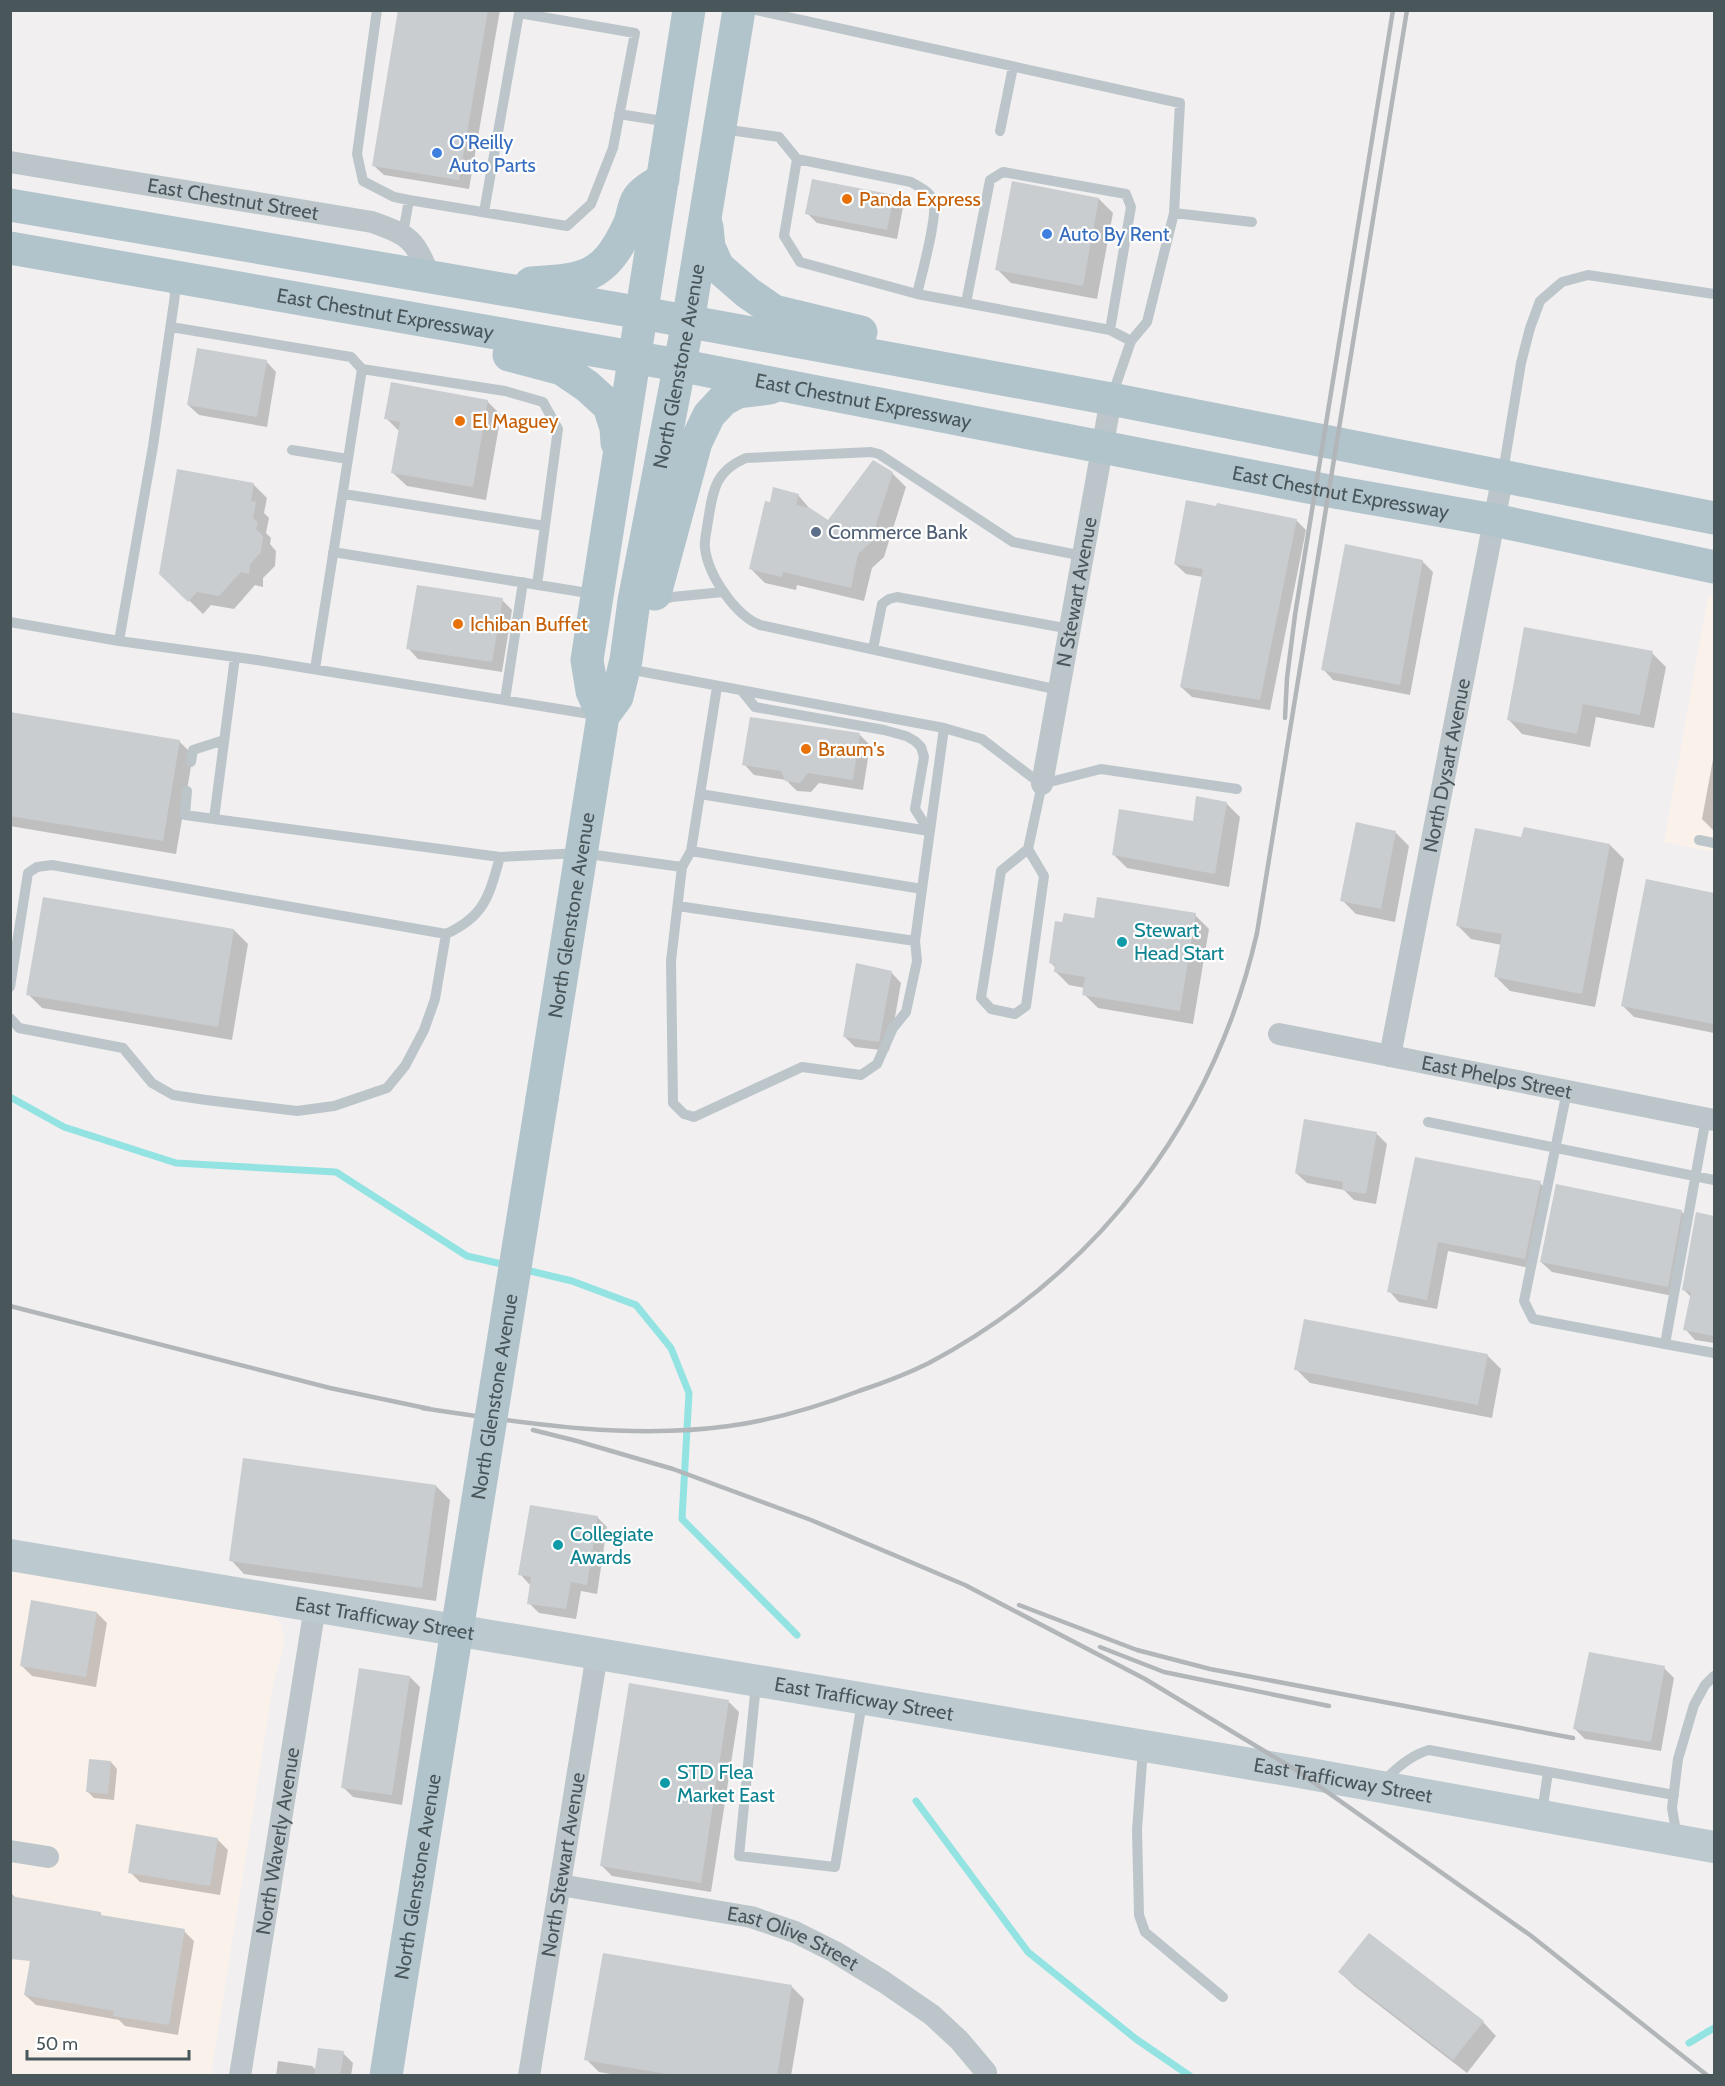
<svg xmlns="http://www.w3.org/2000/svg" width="1725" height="2086" font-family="Cabin,sans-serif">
<rect width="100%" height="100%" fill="#f1eff0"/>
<path fill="#faf2ea" d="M1708,596L1714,598V852L1664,842Z
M10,1570L261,1612L272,1616L281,1624L284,1637L283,1651L274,1679L211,2075H11Z"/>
<path fill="#0003" d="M400,10H500L469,189L384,175L373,165Z
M893,197L903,207L897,239L817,223L807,213Z
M1099,199L1113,213L1097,299L1011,283L997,269Z
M266,361L276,372L267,427L199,415L188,405Z
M487,401L501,415L486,500L407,486L393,473L400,432L386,418Z
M892,473L906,487L884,557L872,568L864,601L797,585L796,590L765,583L751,569L771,504L798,495L811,510L829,522Z
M253,484L267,498L264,513L269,518L266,533L271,538L270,544L276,551L275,566L263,578V587L255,585L234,609L211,605L203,614L161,573Z
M1296,520L1306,530L1270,710L1192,697L1181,687L1203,577L1186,574L1175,564Z
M1422,561L1433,572L1410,695L1333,680L1323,669Z
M502,600L512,610L502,672L418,659L408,648Z
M1652,653L1666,667L1654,728L1596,717L1590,747L1522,734L1509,720Z
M10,713L179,741L193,755L176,854L10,826Z
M860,735L870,745L863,790L819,783L811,792L797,791L786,780L754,775L744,764Z
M1714,754V831L1702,819Z
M1226,803L1240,817L1229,887L1127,868L1113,854L1194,823Z
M1395,832L1409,846L1395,922L1356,914L1342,900Z
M1522,839L1610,845L1624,859L1595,1007L1510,991L1496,977L1502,945L1471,939L1457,925Z
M1647,881L1714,894V1033L1634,1017L1622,1005Z
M1195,915L1209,929L1193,1024L1098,1008L1084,994L1085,988L1069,985L1055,971L1056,968L1050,962L1095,919Z
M234,930L248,944L232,1040L42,1008L28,994Z
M891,972L901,983L889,1051L855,1047L845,1037Z
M1377,1134L1387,1144L1376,1204L1354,1200L1344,1190L1307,1183L1296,1173Z
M1416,1158L1540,1183L1550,1193L1535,1269L1448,1251L1437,1309L1399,1302L1389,1291Z
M1681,1211L1691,1221L1678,1297L1552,1272L1541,1262Z
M1698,1214L1714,1218V1343L1695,1340L1685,1329L1691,1297L1684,1290Z
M1487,1355L1501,1369L1492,1418L1310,1383L1296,1369Z
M436,1486L450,1500L436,1601L244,1574L231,1560Z
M597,1517L607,1527L597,1594L581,1591L576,1619L539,1613L529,1603L530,1585L520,1574Z
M97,1613L107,1623L96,1687L32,1676L21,1665Z
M1664,1668L1674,1678L1661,1751L1585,1739L1574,1728Z
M410,1677L420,1687L402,1805L353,1797L343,1787Z
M729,1702L739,1712L711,1892L612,1876L601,1865Z
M111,1762L117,1769L114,1800L94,1798L87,1791Z
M217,1839L228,1850L220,1895L140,1882L130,1872Z
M10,1892L17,1899L100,1914L104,1918L184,1931L194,1941L178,2035L125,2026L119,2020L36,2005L25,1995L32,1959L10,1955Z
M1340,1972L1483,2022L1496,2036L1467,2073L1354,1986Z
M791,1986L804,1999L791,2076H610V2074L599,2072L586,2059Z
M343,2053L353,2063L351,2076H276L278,2061L312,2066L316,2070Z"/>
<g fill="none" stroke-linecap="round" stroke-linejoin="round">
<path stroke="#93e3e2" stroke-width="7" d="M10,1097L64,1127L176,1163L336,1172L467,1256L506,1265
M522,1269L572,1281L636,1305L671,1348L689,1393L682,1519L797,1635
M916,1801L1028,1952L1136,2039L1190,2076
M1689,2043L1714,2028"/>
</g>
<path fill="#c9cdd0" d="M398,10H488L459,180L372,166Z
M812,179L894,195L887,230L805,214Z
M1012,181L1099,198L1083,286L995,270Z
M197,348L267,360L257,417L187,405Z
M391,382L488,400L473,487L391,473L400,422L384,419Z
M873,460L893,472L870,543L858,554L851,588L783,572L782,577L749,569L765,501L770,502L773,487L799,494L796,505L810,508L828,520Z
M177,469L254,483L251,501L256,502L253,518L258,523L256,529L263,536L261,552L250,564L249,574L241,572L219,596L197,592L188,602L159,574Z
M1186,500L1216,506L1217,503L1297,519L1260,700L1180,687L1203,569L1174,564Z
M1345,544L1423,560L1400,685L1321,670Z
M417,585L503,598L492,662L406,649Z
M1524,627L1653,651L1640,715L1583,704L1577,734L1507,720Z
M10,712L180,740L163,841L10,816Z
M750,717L860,733L853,780L808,773L800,783L785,781L781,771L742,765Z
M1196,796L1227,802L1215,874L1112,855L1119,809L1193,821Z
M1356,822L1396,831L1381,909L1340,901Z
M1524,827L1610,844L1582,994L1494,977L1502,934L1456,926L1475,828L1521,837Z
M1646,879L1714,893V1024L1621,1006Z
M43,897L234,929L218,1027L26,995Z
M1097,897L1196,913L1180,1011L1082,995L1085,977L1054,972L1055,964L1049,963L1055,921L1062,922L1064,913L1094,918Z
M856,963L892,971L879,1042L843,1037Z
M1304,1119L1377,1132L1366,1194L1342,1190L1343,1182L1295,1173Z
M1415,1157L1541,1181L1525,1259L1438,1242L1427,1300L1387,1292Z
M1556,1184L1682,1210L1668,1287L1540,1262Z
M1696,1212L1714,1216V1336L1683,1330L1691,1292L1682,1290Z
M1304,1319L1488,1354L1478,1405L1294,1370Z
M243,1458L436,1485L422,1588L229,1561Z
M530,1505L598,1516L587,1585L571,1582L566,1609L527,1604L531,1577L518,1575Z
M31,1600L97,1612L86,1677L20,1666Z
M1589,1652L1665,1666L1651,1742L1573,1729Z
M359,1668L410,1676L392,1795L341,1788Z
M629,1683L729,1700L701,1883L600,1866Z
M89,1759L111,1761L108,1794L86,1792Z
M136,1824L218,1838L210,1886L128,1873Z
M10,1896L101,1912V1915L185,1929L169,2025L113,2016L114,2011L24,1995L30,1961L10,1959Z
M1369,1933L1484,2021L1453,2060L1338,1972Z
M603,1953L792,1985L777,2076H679L584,2060Z
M318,2048L344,2051L340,2076H314Z"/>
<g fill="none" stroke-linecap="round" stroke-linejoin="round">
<path stroke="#bcc6ca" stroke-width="10" d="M377,10L357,154L363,181L394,197L409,200L567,226L591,204L613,148L635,33L519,13L484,212
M756,10L1180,103L1174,213L1147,322L1131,341L1112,396
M619,114L669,122
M722,129L779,137L797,159L784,236L800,262L917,294L966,303
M1000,131L1013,67
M797,159L911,182C919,187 929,191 933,200C939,213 921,277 917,294
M1174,213L1252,222
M403,233L409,200
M171,282L175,294L174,302L153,446L119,641L257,660L596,715
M171,327L351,357L362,369L348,459
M1110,330L1131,207L1126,194L1003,172L990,180L966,303L1110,330L1131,341
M362,369L505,391L543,402L558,429L537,585
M292,450L348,459L315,669
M1503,472L1521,363L1530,328L1540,301L1562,282L1588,275L1714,294
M344,494L545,526
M333,552L594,594
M659,601L672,597L723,592
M10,622L119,641
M873,649L882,604L889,599L897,597L1070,629
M235,657L214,819L500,857L581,853L682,867L691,851L922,889L944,728L982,739L1041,784
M628,669L944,728
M1059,690L760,625C735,615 708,575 705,548C704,540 707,529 708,521C713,490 715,471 746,458L871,452L879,454L1013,542L1083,556
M742,691L755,707L884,730L906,736L915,741L921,747L924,757L915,809L929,831
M505,700L523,582
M191,762L193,750L224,740
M1042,784L1101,769L1237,789
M187,791L185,815L214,819
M700,794L929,831
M1699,840L1714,843
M1028,849L1044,876L1026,1006L1015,1014L991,1009L981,998L1001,871L1028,849L1042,784
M691,851L717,687
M682,867L671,961L673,1103L684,1114L694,1117L802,1067L861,1075L877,1064L893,1028L906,1012L917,961L915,941L922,889
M678,906L915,941
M10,987L28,873L37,867L52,865L446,934C485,916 489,896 500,857
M10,1018L19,1028L123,1048L152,1083L173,1095L206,1100L297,1111L334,1106L387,1088L405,1066L424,1030L435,999L446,934
M1567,1091L1524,1301L1533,1319L1665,1344
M1706,1118L1665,1344L1714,1353
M1428,1122L1714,1180
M756,1684L739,1856L835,1867L862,1702
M1143,1749L1137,1830L1139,1915L1145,1932L1223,1997
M1383,1782C1396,1768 1411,1755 1429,1750L1674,1795
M1542,1813L1548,1772
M1677,1837L1672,1808L1678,1759L1694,1705L1705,1685L1714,1676"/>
<g stroke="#bcc6ca" stroke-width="22">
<path id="s1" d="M10,162L372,222C411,236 414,239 430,277"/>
<path id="s2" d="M1042,784L1111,399"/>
<path id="s3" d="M1279,1034L1714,1120"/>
<path id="s4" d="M1390,1056L1503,475"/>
<path d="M10,1851L48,1857"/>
<path id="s5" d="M560,1885L751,1917L795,1932L835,1952L884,1982L932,2015L959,2040L986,2072"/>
<path id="s6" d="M240,2076L315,1607"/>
<path id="s7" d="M529,2076L597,1654"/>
</g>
<path stroke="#bcc9cf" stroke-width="32" id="s8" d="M10,1555L1299,1772L1714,1847"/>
<g stroke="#b1c4cb" stroke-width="33">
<path d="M10,205L642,313L1111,399L1714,518"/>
<path d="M707,227L709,247L718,267L748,293L774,311L861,332"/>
<path id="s9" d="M10,248L678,365L1329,491L1494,520L1714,567"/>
<path d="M531,283C584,280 604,278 628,227C633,218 633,203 640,196C645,189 656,184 663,179"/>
<path d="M509,355L562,369L587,386L609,406L616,428L617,443"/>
<path d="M655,594L696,442L709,415L723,400L738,392L770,388"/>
<path d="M603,716L592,691L587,660L689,10"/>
<path id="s10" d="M542,1099L603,716L617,697L626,660L634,601L688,322L739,10"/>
<path d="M386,2076L397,2005"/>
</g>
<path stroke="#b2b6b9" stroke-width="4.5" d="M1285,718L1287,678L1295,615L1393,10
M10,1306L330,1388L430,1409
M422,1408C523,1423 627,1440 729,1426C774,1420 817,1407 859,1391C883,1383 907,1374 929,1363C1099,1272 1214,1120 1257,933L1407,10
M533,1430L577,1441L673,1469L811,1520L965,1585L1145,1679L1299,1772L1530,1935L1708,2076
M1019,1605L1137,1650L1210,1669L1573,1738
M1100,1647L1164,1672L1329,1706"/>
<path stroke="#b1c4cb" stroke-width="33" id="s11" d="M397,2005L542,1099"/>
</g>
<g fill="#3f7fe0" stroke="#fff" stroke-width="2">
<circle cx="437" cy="153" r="6"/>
<circle cx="1047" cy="234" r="6"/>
</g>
<g fill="#e8710a" stroke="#fff" stroke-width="2">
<circle cx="847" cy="199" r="6"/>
<circle cx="460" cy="421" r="6"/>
<circle cx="458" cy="624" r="6"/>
<circle cx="806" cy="749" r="6"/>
</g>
<circle fill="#5c6f8a" stroke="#fff" stroke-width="2" cx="816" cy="532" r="6"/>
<g fill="#0f9aa8" stroke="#fff" stroke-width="2">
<circle cx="1122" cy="942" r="6"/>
<circle cx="558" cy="1545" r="6"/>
<circle cx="665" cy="1783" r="6"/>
</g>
<g text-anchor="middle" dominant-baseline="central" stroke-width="4.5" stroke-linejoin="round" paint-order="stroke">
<g font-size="20" fill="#366cbe" stroke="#fff" text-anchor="start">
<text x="449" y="142">O'Reilly<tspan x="449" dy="23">Auto Parts</tspan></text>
<text x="1059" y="234">Auto By Rent</text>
</g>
<g font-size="20" fill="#49565a" stroke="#fff">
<text stroke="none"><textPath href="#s1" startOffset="226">East Chestnut Street</textPath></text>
<text stroke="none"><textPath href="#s9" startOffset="381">East Chestnut Expressway</textPath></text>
<text stroke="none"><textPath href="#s10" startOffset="748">North Glenstone Avenue</textPath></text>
<text stroke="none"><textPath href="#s9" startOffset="867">East Chestnut Expressway</textPath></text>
<text stroke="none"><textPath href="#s9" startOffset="1353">East Chestnut Expressway</textPath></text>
<text stroke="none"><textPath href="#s2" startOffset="195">N Stewart Avenue</textPath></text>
<text stroke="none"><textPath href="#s4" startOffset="296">North Dysart Avenue</textPath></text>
<text stroke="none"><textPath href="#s10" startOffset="186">North Glenstone Avenue</textPath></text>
<text stroke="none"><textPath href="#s3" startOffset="222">East Phelps Street</textPath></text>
<text stroke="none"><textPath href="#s11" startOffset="616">North Glenstone Avenue</textPath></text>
<text stroke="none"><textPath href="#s8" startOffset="380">East Trafficway Street</textPath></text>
<text stroke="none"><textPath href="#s8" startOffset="866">East Trafficway Street</textPath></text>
<text stroke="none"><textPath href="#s8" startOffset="1352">East Trafficway Street</textPath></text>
<text stroke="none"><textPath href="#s6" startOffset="238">North Waverly Avenue</textPath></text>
<text stroke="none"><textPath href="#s7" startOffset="214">North Stewart Avenue</textPath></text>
<text stroke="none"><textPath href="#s11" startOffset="130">North Glenstone Avenue</textPath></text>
<text stroke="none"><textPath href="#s5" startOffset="240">East Olive Street</textPath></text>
</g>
<g font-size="20" fill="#c56008" stroke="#fff" text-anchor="start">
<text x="859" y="199">Panda Express</text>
<text x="472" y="421">El Maguey</text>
<text x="470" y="624">Ichiban Buffet</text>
<text x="818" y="749">Braum's</text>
</g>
<g font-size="20" fill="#4e5e75" stroke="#fff" text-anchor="start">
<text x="828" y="532">Commerce Bank</text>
</g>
<g font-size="20" fill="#0d838f" stroke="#fff" text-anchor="start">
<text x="1134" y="930">Stewart<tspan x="1134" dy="23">Head Start</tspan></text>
<text x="570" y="1534">Collegiate<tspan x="570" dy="23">Awards</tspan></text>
<text x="677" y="1772">STD Flea<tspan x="677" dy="23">Market East</tspan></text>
</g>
</g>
<rect width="1725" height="2086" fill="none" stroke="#49565a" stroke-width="24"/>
<path d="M27 2050v9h162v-9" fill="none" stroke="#49565a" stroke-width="3"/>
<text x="36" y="2050" font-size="18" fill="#49565a" stroke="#ffffff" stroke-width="4.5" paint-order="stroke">50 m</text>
</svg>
